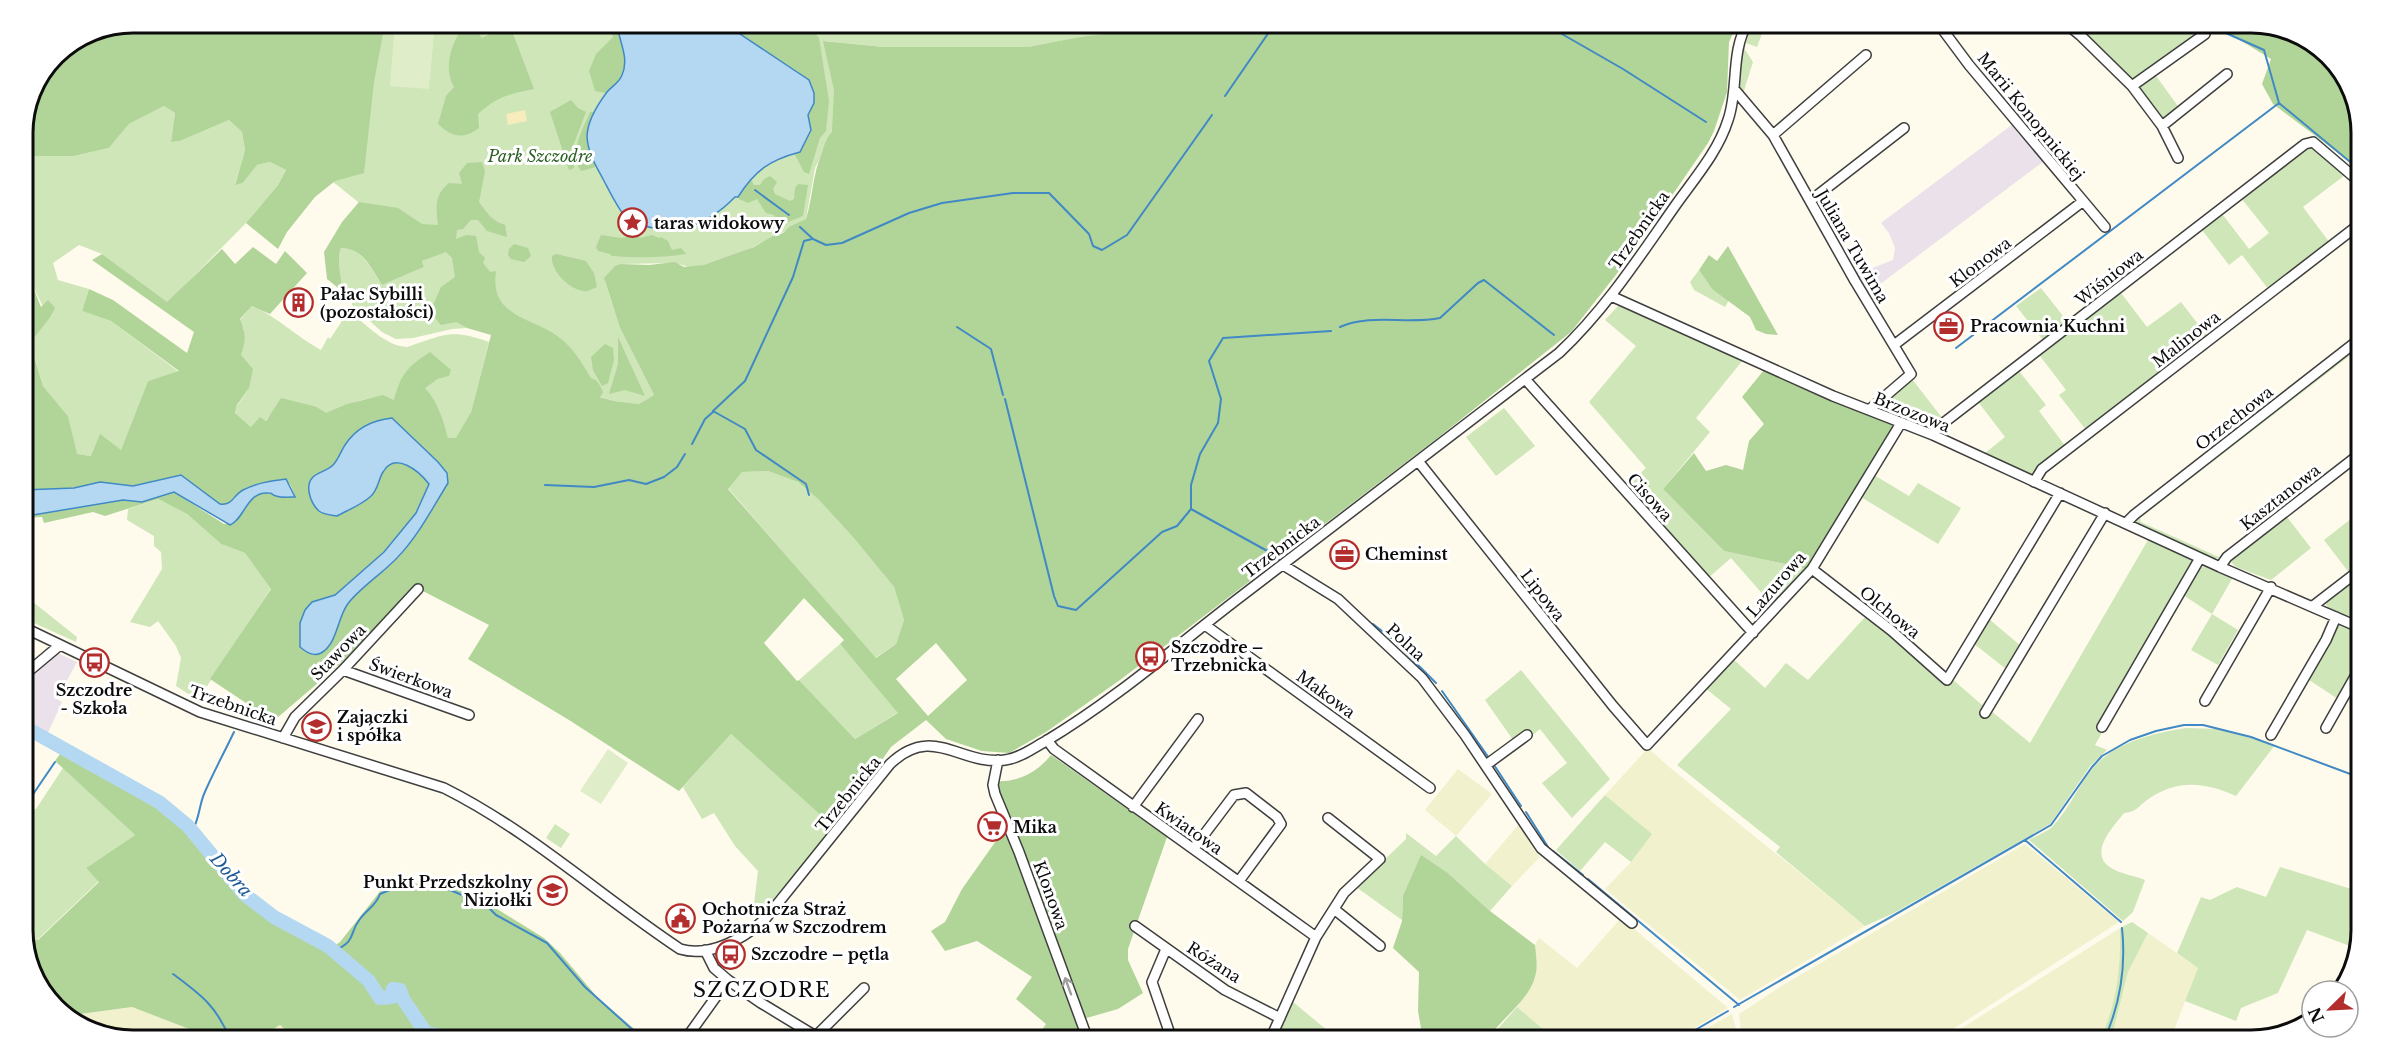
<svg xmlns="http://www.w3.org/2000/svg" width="2384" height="1063" font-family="'Libre Baskerville',serif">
<rect width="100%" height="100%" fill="#fefbec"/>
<path fill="#eae1ea" d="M2013,124L2018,134L2024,138L2044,161L1867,294L1855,271L1870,269L1893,260L1895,248L1889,233L1881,223Z
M55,652L77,662L57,699L62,702L47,735L23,721V679Z"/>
<path fill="#f2f1ce" d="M1648,748L1668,766L1865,926L1740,1000L1605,889L1631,862L1651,834L1605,795Z
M1458,769L1492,794L1456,836L1425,810Z
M1519,824L1540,857L1512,886L1485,864Z
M2025,844L2119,922L1936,1040H1742L1739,1014L1783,985Z
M1621,918L1728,1008L1674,1040H1556L1517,1007L1536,976L1535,945L1539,938L1577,968Z
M2120,928L2121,964L2116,997L2110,1017L2100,1040H1943Z
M2148,933L2198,968L2170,1040H2111L2128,972Z
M132,1007L197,1032L209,1040H133L90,1032L72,1017L73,1015Z
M1732,1014L1739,1040H1686Z
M280,1025L297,1040H255L257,1038Z"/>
<path fill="#cee6b8" d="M133,22L1203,23L1079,37L1028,47H884L824,41L839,90L837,126L815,168L806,219C780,235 725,263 695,267C686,268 680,263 673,263C655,263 639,264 621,264L605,282L620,328L654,395L639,404L614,401L595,395L456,277V322L467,328L452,329L413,338L396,339L382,332L352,305V295L349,290L342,291C342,275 336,262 341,248C363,249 371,268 382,285L424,267L422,261L446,251L412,245Z
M1756,22L1766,23L1757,47L1746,43L1748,35Z
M2079,22H2212L2215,24L2136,80C2118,78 2088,39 2075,25Z
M1741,48H1744L1753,62L1743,94L1738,85Z
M2154,73L2180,109L2163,121L2140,89V85Z
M164,106L175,113L171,142L180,141L229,120L242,132L245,150L235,184L243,183L257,165L270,162L286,170L278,185L246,223L167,303L102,254L79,245L53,263L58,280L89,289L82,311L111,321L179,372L148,381L121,451L91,456L76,454L68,416L43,386L30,342L49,319L32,284L23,280V172L31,166L33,156H74L109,148L129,124Z
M2308,147L2316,150L2345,175L2303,207L2330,243L2269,290L2242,255L2229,265L2202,230L2223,215L2249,249L2269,233L2241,198Z
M1699,270L1712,289L1729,300L1725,307L1694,290L1690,282Z
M2041,288L2067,321L2043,340L2016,306Z
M2121,293L2147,327L2181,302L2208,337L2086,430L2059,395L2066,390L2040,356Z
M1620,304L1743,360L1696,418L1710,432L1663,489L1724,551L1808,569L1773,606L1731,558L1707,579L1625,487L1646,468L1589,402L1636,346L1605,320Z
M252,306C278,317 296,337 321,350L328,337L330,339L344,318L343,312L349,311C366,324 385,346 407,347C444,335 450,328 489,342L471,412L457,438H448C444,420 437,401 424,388L438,379L448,376L451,370L394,400C374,392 346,405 326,414L317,407H277L265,421L251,427L235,413L237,406L249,388L241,355L244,329L240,320Z
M2361,344V347L2140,518L2141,522L2221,558H2213L2136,523V517Z
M2019,371L2046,405L2039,411L2066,447L2032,475L1984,454L2005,437L1979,403Z
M1912,379L1943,419L1933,428L1924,427L1880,408V404Z
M1504,408L1535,446L1496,476L1466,437Z
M768,471L798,482L818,499L852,536L894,587L904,620L896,644L875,658L728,488L742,472Z
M1874,475L1909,496L1918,483L1961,508L1938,544L1861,497Z
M158,499L187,514L221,544L245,553L271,588L198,700L176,686L181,658L176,646L158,621L150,627L130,622L162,569L161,552L154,546V536L127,520L128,509Z
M2361,511V564L2350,574L2324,540Z
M2287,517L2311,548L2271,580L2236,567L2231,562L2232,558Z
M2148,540L2189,556L2195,561L2097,727L2103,731L2095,745L2107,750L2091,765L2050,824L1894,913L1865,926L1776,852L1780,847L1677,765L1731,709L1704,687L1732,658L1765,688L1786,663L1808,680L1865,617L1893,638L1946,685L1951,678L1982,705L1986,700L1993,704L1990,710L2030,743Z
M2205,565L2233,577L2212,614L2238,630L2218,665L2191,650L2212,614L2183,595L2197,571Z
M2361,573V622L2329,608L2326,605L2327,599Z
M23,594L77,637L76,642L23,618Z
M1989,619L2021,646L2006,669L1973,643Z
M2339,621L2361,631V658L2338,699L2306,678Z
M840,644L899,712L855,739L799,680Z
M1521,670L1610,779L1572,818L1542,783L1567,763L1540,729L1518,747L1485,700Z
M2186,728L2220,729L2275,745L2236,796C2204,782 2177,779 2147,800C2138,807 2136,812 2124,813C2113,827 2086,855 2113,869C2122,874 2135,876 2145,880L2133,912L2123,921L2029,840C2036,836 2047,832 2053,826C2069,809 2078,786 2093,768C2115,742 2154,733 2186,728Z
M731,734L835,827L757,918L753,912L758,871L735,846L714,813L702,819L683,787Z
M63,768L135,835L86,868L99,881L37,940L23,937V814L28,809H36Z
M1605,795L1652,834L1631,862L1605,842L1580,871L1556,850Z
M555,824L570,834L561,848L546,838Z
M1406,833L1436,856L1456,836L1485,864L1512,886L1490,911L1449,874L1403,896L1402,920L1356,887L1406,839Z
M2280,867L2361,892V930L2358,949L2307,930L2278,993L2241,1008L2236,1021L2185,1001L2198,968L2177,953L2201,897L2210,900L2237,887L2266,897Z
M2132,922L2148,933L2128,972L2111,1040H2100C2117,1003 2121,969 2120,928Z
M1293,1002L1339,1040H1296L1280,1027Z
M1517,1007L1556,1040H1488Z"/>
<path fill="#b1d599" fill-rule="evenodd" d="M133,22L385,23L374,82L364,173L335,181L315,197L287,232L278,249L246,223L278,185L286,170L270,162L257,165L243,183L235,185L245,150L242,132L229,120L180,141L171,142L175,113L164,106L129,124L109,148L74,156H34L31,166L23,172V126L55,55L91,31Z
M1203,22L1738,23L1729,42L1727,92L1714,131L1708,143L1630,257L1571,332L1435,440L1120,680L1046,732L1009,753L982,751L946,739L926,720L891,747L835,828L731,734L679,791L569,720L468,659L489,625L415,587L339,665L277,718L259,722L248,714L252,707L210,679L271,589L245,553L221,544L187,514L158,499L105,516L93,512L44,523L42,517L23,518V512L33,515L123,500L142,502L174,492L224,524L235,523C242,512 255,488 271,493C279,496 286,497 295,496L290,484L240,492C234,500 231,506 220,504L181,475L133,486L100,482L74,488L23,490V280L32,284L41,307L48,300L55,308L49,319L30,343L43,386L68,416L77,454L91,456L100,434L121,450L148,381L179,371L111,321L82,311L89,289L113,300L187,353L194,332L92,260L102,254L167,302L222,249L235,264L253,247L276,264L285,251L307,273L270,314L252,306L240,319C246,333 246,341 241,355L253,369L249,388L237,405L235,413L251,427L260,417L266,421L281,398L317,407L326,413L347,404L383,395L394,400C401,374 407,367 430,352L451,370L449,376L438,379L425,388C437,401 444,420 448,438H456L471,412L491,335L467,328L456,322L441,325L430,312L441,287L455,277L452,258L446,252L422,261L424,267L382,285C371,268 364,249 341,248C336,262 342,275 342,291L327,279L324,252L342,222L359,202L398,208L422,224L438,225C436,207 434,195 449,183L462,184L459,173L467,163L482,162L485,171L479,202C487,213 492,221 505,225L507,237L487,231L478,220H471L463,229L457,230L456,239L466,235L476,236L479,252L485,258L483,263L490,272L496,271C489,318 533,317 560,338C574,349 582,363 591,378C598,380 600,385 603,392L600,397L614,401L639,404L654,395L620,328L604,278L615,266L621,264L649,265L675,262L684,267L704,265L754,247L773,236L783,233L789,227L806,219C813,197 812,176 822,153C825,144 825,140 832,132L834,90L823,41L884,47H1028L1079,37ZM392,418L448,483C432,509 417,538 396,560C381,575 360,587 347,604C335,620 335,659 308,653L335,595L384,552L416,513L429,483C419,472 395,451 383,472C378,480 377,490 370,497C362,505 347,510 337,516L314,505C301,476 318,479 333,466C357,443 351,423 392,418ZM768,471L798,482L818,499L852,536L894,587L904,620L896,644L876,658L728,489L742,472ZM804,598L844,640L840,644L898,713L855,739L799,680L797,681L764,643ZM936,643L967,680L928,716L896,679Z
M481,23H509L534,89C508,94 497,97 478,114L479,128C463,140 452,137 438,124L446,96L454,87C443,68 451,43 464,26L474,27L482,38L492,33Z
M610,23H617C617,31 618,34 622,41C632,60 621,81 606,93L595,91L589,71L596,54L613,37Z
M729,23H807L819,38L829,101L826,131L820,138L809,174L804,172L794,153L800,152C805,139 813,129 808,115L814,103L799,72L737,32Z
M2212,23H2251L2294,31L2343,71L2361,126V170L2273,104L2262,84L2271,59Z
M571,100L578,108L586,112L573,146L574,168L569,170L550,112Z
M590,112H595L589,124L596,167L581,171C568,154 583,129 590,112Z
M770,176L777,182L773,189L775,194L790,201L794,199L795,188L798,184L808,185L803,216L781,225L774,215L766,213L757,199L748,203L739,199L738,197L750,178L754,185H760L764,179Z
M637,234L640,238L652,235L659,238L661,237L668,241L672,250L681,248L686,254C661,258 638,258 612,256L610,254L598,251L596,247L601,235L622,238Z
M514,244L528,248L531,256L524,262L511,259L508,255L509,249Z
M1728,246L1733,255L1778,335L1766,334L1756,330L1750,317L1712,289L1699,270L1709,255L1717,261Z
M556,254L586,261L594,273L597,287C594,288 591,290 588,291C572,293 550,271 552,256Z
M618,337L645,396L625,390L609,394L618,364Z
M605,344L613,348L614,360L608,383L602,386L593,370L591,357Z
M1764,370L1894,425L1808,569L1724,551L1663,489L1694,453L1706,471L1726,465L1743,470L1749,441L1764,424L1742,397Z
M60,754L155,806L185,830L218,873L248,905L325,952L340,942L382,889L394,884L441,883L468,891L544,938L560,953L597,997L647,1040H297L280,1025L255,1040H209L197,1032L132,1007L73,1015L72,1017L41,992L23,937L38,940L99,882L86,868L135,835L55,761Z
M1051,755L1167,837L1128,949V960L1143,993L1118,1009L1076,1021L1083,1040H1035L1046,1024L1016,999L1032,977L977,941L945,951L931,931L945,922L962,889L1010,821L999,795L997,784L1001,781C1021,781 1038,771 1051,755Z
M1421,855L1449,874L1490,911L1535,945C1536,955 1538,968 1535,977C1527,1004 1500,1018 1488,1040H1423L1418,1011L1419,972L1393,948L1402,921L1403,896Z"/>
<path fill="#f7ecbb" d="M525,110L527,121L508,125L506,114Z"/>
<path fill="#dfeec9" d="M395,23H435L429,89L390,86Z
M608,749L628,763L601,804L580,791Z"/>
<path fill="#b4d8f2" stroke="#4089c4" stroke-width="1.5" d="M617,23H729L737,32L809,80L814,93V103L808,115L811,130L800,152C770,160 755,170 738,197H735C705,228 669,239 629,220C621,216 608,188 603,179C596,166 588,153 587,137C587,121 598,104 607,92C612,86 619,83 622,75C630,57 618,40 617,23Z
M392,418L438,462L447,473L448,483C432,509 418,536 397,558C382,574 358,589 347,605C337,620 337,644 321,653C313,657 306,652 300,647V623L305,610L312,602L335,595L384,552L416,513L429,484C419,471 395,451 383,472C378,480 378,491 370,497C361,505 348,510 337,516C331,515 324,515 319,511C311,504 304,486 313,477C318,472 327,471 333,465C338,460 341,451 345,445C356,428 373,420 392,418Z
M181,475L220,504C233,506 233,495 243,490C257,483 270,481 286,479L295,497C290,497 282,498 276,496C270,494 274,493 268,493C247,491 244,520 230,525L174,492L142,502L123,500L33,515L23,512V490L74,488L100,482L133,486Z"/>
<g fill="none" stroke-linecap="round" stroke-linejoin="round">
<path stroke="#4089c4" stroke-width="2" d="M1541,22L1623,69L1706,122
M2201,22L2264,50L2279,103L2361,171
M1225,96L1276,22
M755,190L789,215
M800,227L813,239L826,245L842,243L909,213L942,203L1013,193H1049L1089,234L1093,246L1102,250L1127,235L1212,115
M957,327L991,349L1003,395
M1340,327C1372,313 1407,325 1440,318L1478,283L1484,280L1554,335
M1956,348L2279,103
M1005,399L1054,596L1058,606L1076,610L1162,532L1177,526L1191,509V485L1200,454L1218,423L1221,399L1209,361L1223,338L1331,331
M692,444L705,419L713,412
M545,485L594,487L629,480L646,484L664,477L677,467L685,454
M809,495L806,484L756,450L745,429L713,411L745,381L793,277L804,241L812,239
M1191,509L1271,553
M1278,558L1279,560
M1373,624L1391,638
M1395,642L1436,683
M1442,691L1489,758
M1494,765L1521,806
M23,809L55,762
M1526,812L1548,847
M192,831C199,821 199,806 204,794C213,773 224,753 234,732
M2025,840L2121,922
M1553,851L1583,875
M1588,879L1739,1005
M334,951C358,940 348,934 360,919C367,909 376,906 380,894L399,886L428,887L450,890L486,905L496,915L547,943L585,987L644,1040
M173,974C200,994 218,1007 230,1040
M1734,1007L2051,825L2092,767L2102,756L2130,740L2156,731L2184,725H2203L2251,737L2361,778
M1678,1040L1728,1011
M2104,1040C2120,1005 2126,966 2122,928"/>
<path stroke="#b4d8f2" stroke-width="14" d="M23,726L159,802L188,826L244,894L274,917L328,946L369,981L380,998L392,997L393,989L400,990L403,999L426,1033L442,1036L448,1040"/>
<defs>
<path id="minor" d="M1937,22L1969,65L2105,227
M2064,22L2080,35L2132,86L2205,34
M2132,86L2162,126L2227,74
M1734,89L1773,135L1855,281L1911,374L1869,410
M2162,126L2178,158
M1773,135L1866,55
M1810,201L1904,128
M1611,296L1833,396L1933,435L2220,567L2361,628
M1894,345L2082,202
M1525,379L1753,633
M1933,435L1937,428L2305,144L2313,142L2361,183
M1418,461L1613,706L1647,745L1812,569L1901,423
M2034,482L2042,469L2361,223
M2126,523L2134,515L2361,338
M1283,565L1338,599L1422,678L1465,735L1541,848L1632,923
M2220,567L2227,557L2361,453
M1812,569L1892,631L1947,680L2060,493
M2313,606L2361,569
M1205,625L1430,788
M23,627L200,712L444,788C530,831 600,896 680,949C710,958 745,938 766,918L890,764C933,723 960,766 1005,760C1020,758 1033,748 1046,741C1113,701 1174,648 1235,601C1344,518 1451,435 1559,353C1605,310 1640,256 1675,206C1694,179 1718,152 1728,120C1739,89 1730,52 1748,22
M343,670L469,715
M23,676L60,645
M2205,701L2271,587
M1985,713L2105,513
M2102,727L2200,558
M2326,728L2361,666
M2271,735L2326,640L2336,617
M283,738L295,717L343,670L418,589
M1047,740L1054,749L1316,937
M998,760L993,785L995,794L1019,852L1088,1040
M1486,765L1527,735
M1133,807L1198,719
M1194,848L1234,795L1246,793L1277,817L1281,824L1239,881
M1334,909L1380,946
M1135,926L1225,990L1280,1018
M1166,949L1152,982L1172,1040
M705,950L714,968L728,980L761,1003L822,1040
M815,1037L864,988
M685,1040L728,980
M1270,1040L1316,937L1344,893L1380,859L1328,818"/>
</defs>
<use href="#minor" stroke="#3f3f3f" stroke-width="12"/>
<use href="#minor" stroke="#fff" stroke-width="9"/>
</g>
<defs><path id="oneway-shaft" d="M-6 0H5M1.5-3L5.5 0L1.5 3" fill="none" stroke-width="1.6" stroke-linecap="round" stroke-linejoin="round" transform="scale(1.5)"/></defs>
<use stroke="#9e9e9e" href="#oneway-shaft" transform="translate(1068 986) rotate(-110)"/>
<defs>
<symbol id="sight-ring" viewBox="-11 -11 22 22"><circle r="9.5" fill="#fff" stroke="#b32d2d" stroke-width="1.5"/><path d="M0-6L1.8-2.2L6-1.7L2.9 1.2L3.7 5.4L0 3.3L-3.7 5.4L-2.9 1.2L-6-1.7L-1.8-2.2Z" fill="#b32d2d"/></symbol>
<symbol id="building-ring" viewBox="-11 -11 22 22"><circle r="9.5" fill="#fff" stroke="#b32d2d" stroke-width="1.5"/><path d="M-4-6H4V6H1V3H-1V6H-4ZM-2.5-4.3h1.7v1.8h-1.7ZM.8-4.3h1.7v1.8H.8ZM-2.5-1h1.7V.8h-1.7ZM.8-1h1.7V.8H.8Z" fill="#b32d2d"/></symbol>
<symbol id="office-ring" viewBox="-11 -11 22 22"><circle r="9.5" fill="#fff" stroke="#b32d2d" stroke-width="1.5"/><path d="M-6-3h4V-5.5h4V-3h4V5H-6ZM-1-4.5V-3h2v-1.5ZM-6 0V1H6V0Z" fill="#b32d2d"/></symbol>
<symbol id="bus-ring" viewBox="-11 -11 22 22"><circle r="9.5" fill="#fff" stroke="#b32d2d" stroke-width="1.5"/><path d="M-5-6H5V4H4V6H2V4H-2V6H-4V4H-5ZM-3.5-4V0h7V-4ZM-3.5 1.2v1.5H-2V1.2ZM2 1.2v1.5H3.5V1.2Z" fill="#b32d2d"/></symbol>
<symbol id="school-ring" viewBox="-11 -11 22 22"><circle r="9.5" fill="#fff" stroke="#b32d2d" stroke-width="1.5"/><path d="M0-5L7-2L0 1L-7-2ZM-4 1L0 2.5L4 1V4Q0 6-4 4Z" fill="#b32d2d"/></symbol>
<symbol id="supermarket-ring" viewBox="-11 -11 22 22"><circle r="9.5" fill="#fff" stroke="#b32d2d" stroke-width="1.5"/><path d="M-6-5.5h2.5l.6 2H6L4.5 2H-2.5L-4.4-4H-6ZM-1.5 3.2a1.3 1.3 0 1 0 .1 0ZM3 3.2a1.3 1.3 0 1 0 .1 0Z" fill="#b32d2d"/></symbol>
<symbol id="civic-ring" viewBox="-11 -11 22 22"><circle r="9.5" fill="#fff" stroke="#b32d2d" stroke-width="1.5"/><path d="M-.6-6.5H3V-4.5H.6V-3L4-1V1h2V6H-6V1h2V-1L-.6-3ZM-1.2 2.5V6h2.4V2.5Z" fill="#b32d2d"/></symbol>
</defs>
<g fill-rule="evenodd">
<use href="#sight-ring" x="616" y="206" width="33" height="33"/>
<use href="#building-ring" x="282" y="286" width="33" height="33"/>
<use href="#office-ring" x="1932" y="310" width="33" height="33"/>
<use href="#office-ring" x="1328" y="538" width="33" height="33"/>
<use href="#bus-ring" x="1134" y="640" width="33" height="33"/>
<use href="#bus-ring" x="78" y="646" width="33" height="33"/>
<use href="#school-ring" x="300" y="710" width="33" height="33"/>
<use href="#supermarket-ring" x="976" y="810" width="33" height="33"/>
<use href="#school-ring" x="536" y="874" width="33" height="33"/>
<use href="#civic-ring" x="664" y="902" width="33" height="33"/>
<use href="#bus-ring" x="714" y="938" width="33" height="33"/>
</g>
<g text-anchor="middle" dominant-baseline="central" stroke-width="6" stroke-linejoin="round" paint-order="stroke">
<g font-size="16" fill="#0c0c0c" stroke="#fff">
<text transform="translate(2031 116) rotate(51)">Marii Konopnickiej</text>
<text transform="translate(1639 230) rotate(-55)">Trzebnicka</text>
<text transform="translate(1853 246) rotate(60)">Juliana Tuwima</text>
<text transform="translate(1980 262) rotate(-37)">Klonowa</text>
<text transform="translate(2109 277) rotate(-38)">Wiśniowa</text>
<text transform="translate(2186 339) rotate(-38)">Malinowa</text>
<text transform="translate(1912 412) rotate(22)">Brzozowa</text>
<text transform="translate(2234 418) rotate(-38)">Orzechowa</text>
<text transform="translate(1650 497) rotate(48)">Cisowa</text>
<text transform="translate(2280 497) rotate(-38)">Kasztanowa</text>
<text transform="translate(1281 547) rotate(-37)">Trzebnicka</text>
<text transform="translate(1776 584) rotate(-49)">Lazurowa</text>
<text transform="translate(1543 595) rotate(52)">Lipowa</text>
<text transform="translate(1890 612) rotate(39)">Olchowa</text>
<text transform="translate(1406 642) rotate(43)">Polna</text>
<text transform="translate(338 652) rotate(-46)">Stawowa</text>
<text transform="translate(411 678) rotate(20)">Świerkowa</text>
<text transform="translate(1326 694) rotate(36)">Makowa</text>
<text transform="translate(233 705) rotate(19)">Trzebnicka</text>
<text transform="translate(848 794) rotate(-51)">Trzebnicka</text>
<text transform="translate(1189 828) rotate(35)">Kwiatowa</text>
<text transform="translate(1051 895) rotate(70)">Klonowa</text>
<text transform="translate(1214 962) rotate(33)">Różana</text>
</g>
<g font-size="16" font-style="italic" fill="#2b5f21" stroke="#fff">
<text x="540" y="156">Park Szczodre</text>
</g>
<g font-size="16" font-weight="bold" fill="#0c0c0c" stroke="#fff" text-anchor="start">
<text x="654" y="223">taras widokowy</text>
<text x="320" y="294">Pałac Sybilli<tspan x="320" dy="18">(pozostałości)</tspan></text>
<text x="1970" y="326">Pracownia Kuchni</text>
<text x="1365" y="554">Cheminst</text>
<text x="1171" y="647">Szczodre –<tspan x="1171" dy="18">Trzebnicka</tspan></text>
<text x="94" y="690" text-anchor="middle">Szczodre<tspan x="94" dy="18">- Szkoła</tspan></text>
<text x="337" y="717">Zajączki<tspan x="337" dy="18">i spółka</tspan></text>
<text x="1013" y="827">Mika</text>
<text x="532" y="882" text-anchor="end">Punkt Przedszkolny<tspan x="532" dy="18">Niziołki</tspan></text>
<text x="702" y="909">Ochotnicza Straż<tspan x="702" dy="18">Pożarna w Szczodrem</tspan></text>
<text x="751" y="954">Szczodre – pętla</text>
</g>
<g font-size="18" font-style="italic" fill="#1e5b95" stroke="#fff">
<text transform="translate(231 875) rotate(48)">Dobra</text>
</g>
<g font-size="20" letter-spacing="1.5" fill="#0c0c0c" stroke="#fff">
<text x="762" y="990">SZCZODRE</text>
</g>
</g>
<path d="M0 0H2384V1063H0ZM133 33H2251A100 100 0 0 1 2351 133V930A100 100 0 0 1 2251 1030H133A100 100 0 0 1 33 930V133A100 100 0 0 1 133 33Z" fill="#fff" fill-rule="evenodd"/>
<path fill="none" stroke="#0c0c0c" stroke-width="3" d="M133 33H2251A100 100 0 0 1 2351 133V930A100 100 0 0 1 2251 1030H133A100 100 0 0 1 33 930V133A100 100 0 0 1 133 33Z"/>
<g transform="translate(2330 1009) rotate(246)"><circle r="28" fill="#ffffff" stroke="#9e9e9e" stroke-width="1.5"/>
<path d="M0-4.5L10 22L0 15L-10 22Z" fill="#b32d2d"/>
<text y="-9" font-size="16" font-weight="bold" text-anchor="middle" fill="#0c0c0c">N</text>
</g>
</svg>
